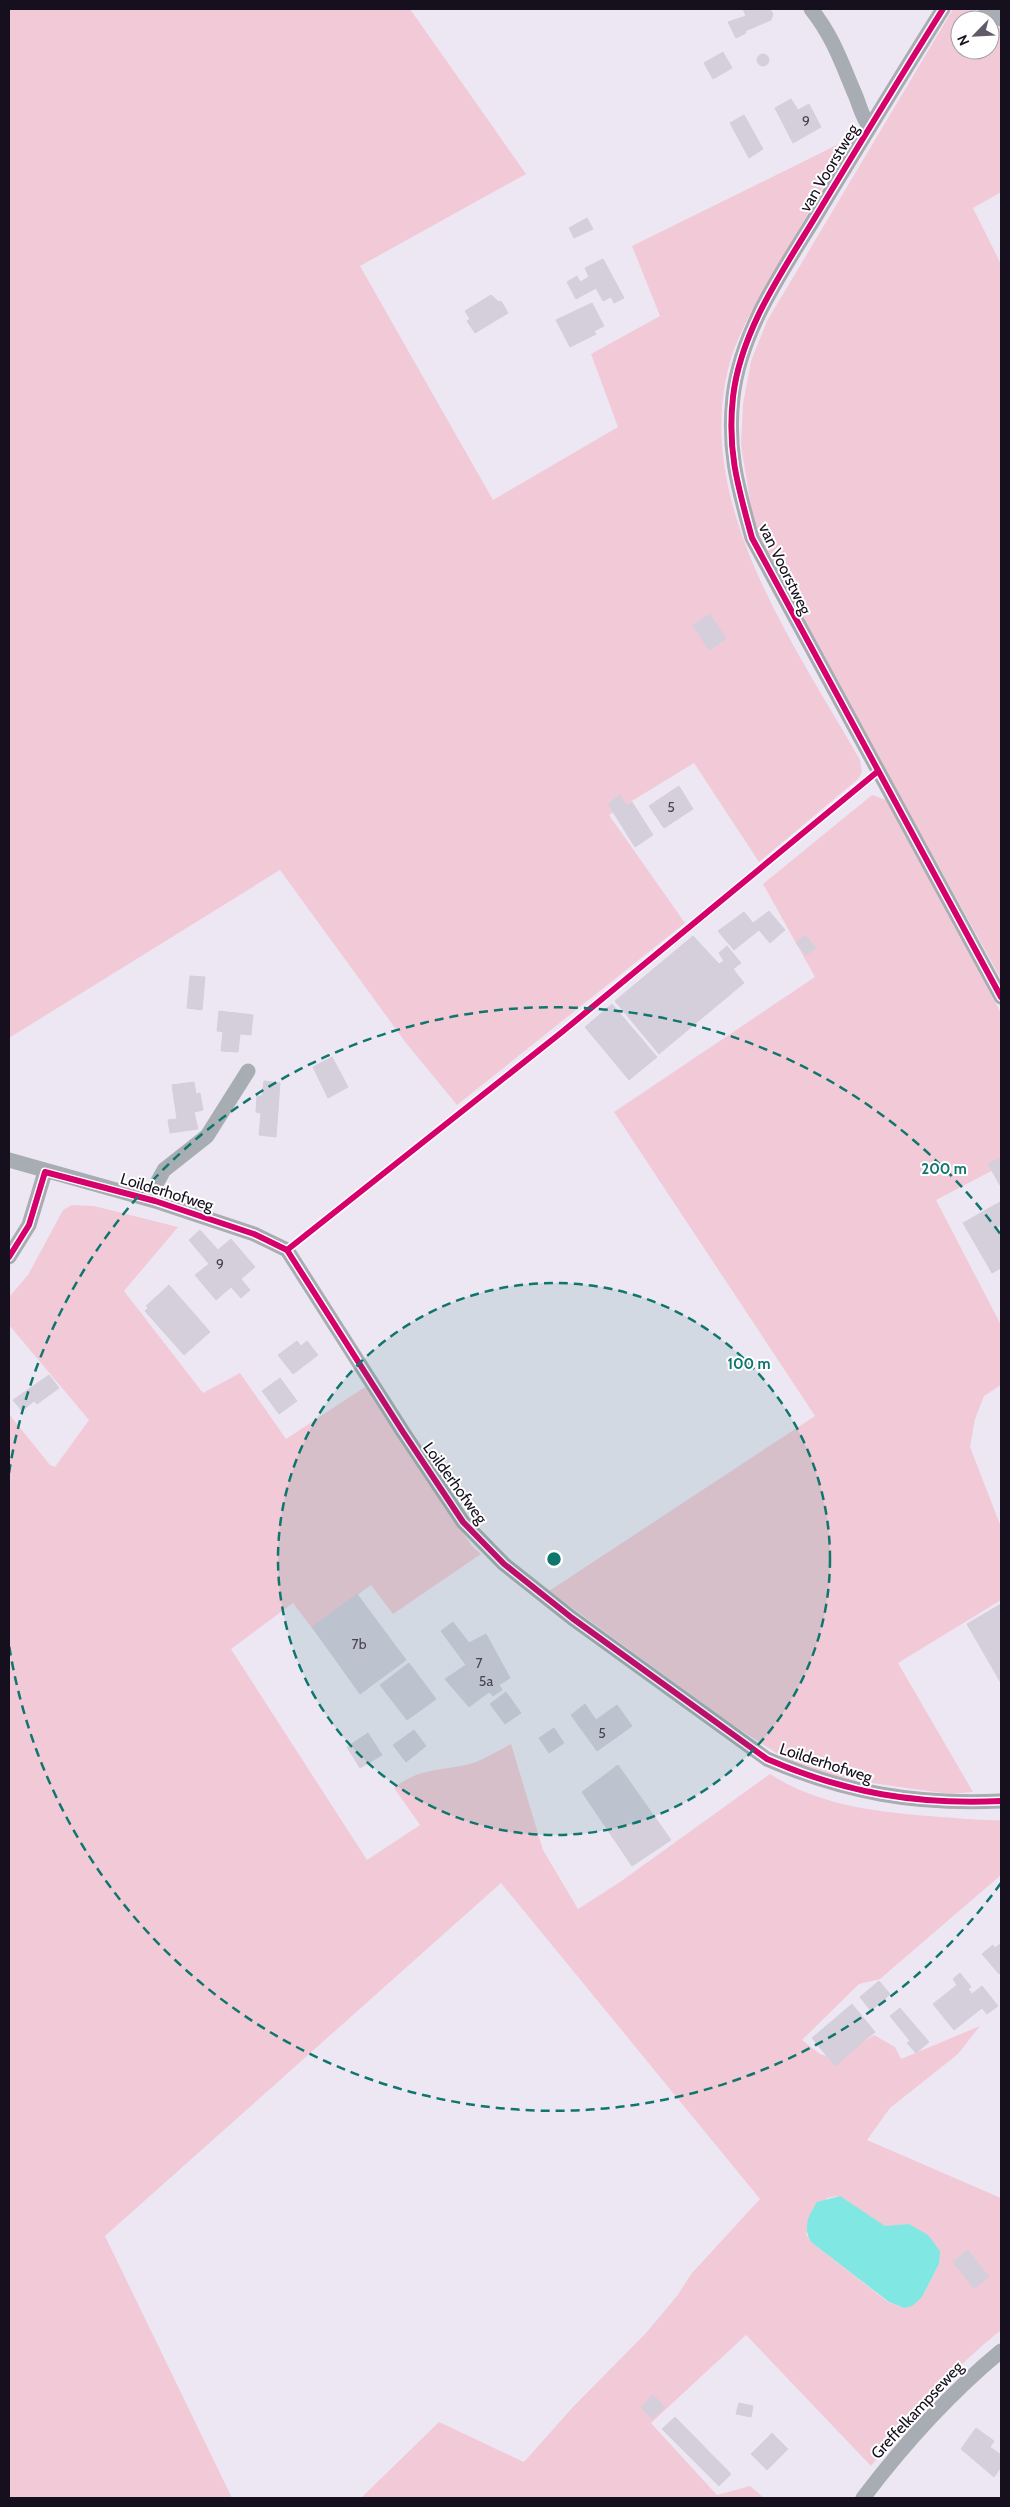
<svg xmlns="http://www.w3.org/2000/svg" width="1010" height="2507" font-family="Cabin,sans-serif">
<rect width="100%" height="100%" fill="#ede7f4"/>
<path fill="#f2cad7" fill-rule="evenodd" d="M9,9H410L526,174L360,266L493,500L618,427L591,354L660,316L632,246L851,138L747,320C742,331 737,341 733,352C686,495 793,642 860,760L862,772L858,779L759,862L694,763L609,815L685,923L457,1105L406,1043L280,870L9,1038Z
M953,9H972L989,20H960V50H990V21L1001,29V192L973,208L1001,264V979L772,564L753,519L741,445L743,404L751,361L767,321Z
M872,795L886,800L1001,1013V1166L936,1200L1001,1325V1385L984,1396L975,1419L970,1447L1001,1527V1600L898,1663L973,1792L949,1794L858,1781L798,1767L733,1725L549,1591L815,1416L614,1112L815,977L763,884Z
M72,1205L94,1206L178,1227L124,1291L203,1393L240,1373L286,1439L365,1387L472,1546L481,1554L393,1614L371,1585L312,1628L293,1603L231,1649L367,1860L420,1825L394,1788C423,1765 446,1772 476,1762C488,1757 500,1750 511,1744L543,1850L578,1909L620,1882L770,1774C821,1807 880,1812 940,1817C960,1818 981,1821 1001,1820V1875L880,1979L859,1984L802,2040L820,2054L833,2058L854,2049L874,2035L895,2047L901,2059L980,2026L958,2054L890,2108L867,2140L1001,2198V2330C952,2369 911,2417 871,2466L746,2335L651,2423L717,2495L750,2486L764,2498H361L439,2422L524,2462L572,2408L646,2333L677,2296L692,2273L760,2199L501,1883L105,2236L232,2498H9V1414L50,1465L55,1467L89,1420L9,1325V1297L28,1275L63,1210ZM839,2196L885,2227L909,2224L939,2264L922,2297L904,2308L888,2302L811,2242L806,2234L827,2198Z"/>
<path fill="#81e7e2" d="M840,2196L885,2226L909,2224L928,2235L940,2251L939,2264L922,2297L912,2306L904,2308L889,2302L811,2242C802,2227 809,2215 817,2202Z"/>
<path fill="#d5cfdc" stroke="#d5cfdc" d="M743,9H770L773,14L771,20L745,31L746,33L736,38L728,22L746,16Z
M723,52L732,68L713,79L704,63Z
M757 60a6 6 0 1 1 12 0a6 6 0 1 1-12 0Z
M791,99L798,110L809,104L821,127L793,143L775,108Z
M744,115L763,149L749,158L730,123Z
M587,218L593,229L574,238L569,228Z
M603,259L624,298L614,303L611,297L603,301L596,288L576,299L567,282L577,276L580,282L589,277L585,268Z
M491,295L499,302L501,301L508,313L475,333L467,321L470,319L465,311Z
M592,303L604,326L594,331L596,334L570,347L556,320Z
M710,614L726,639L709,650L693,625Z
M679,786L693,809L664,828L649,806Z
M620,795L626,805L632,802L653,835L635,847L608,804Z
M769,911L785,930L770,943L759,930L734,950L718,931L744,912L753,923Z
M805,935L816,948L806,955L796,943Z
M693,936L719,964L724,961L719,953L727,946L741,963L733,969L744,983L659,1054L615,1001Z
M190,976L205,977L202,1010L187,1008Z
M612,1004L657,1057L629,1080L585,1027Z
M219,1011L253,1015L251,1035L240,1034L238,1052L221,1051L223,1032L217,1031Z
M332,1057L348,1087L328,1098L313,1067Z
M264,1081L280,1083L276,1137L259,1135L261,1113L256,1112L257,1096H262Z
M194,1082L196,1094L200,1093L203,1110L194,1112L198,1129L170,1133L168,1120L177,1119L172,1085Z
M1001,1157V1187L988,1164Z
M1000,1202L1001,1225L996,1228L1001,1237V1268L992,1273L963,1223Z
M200,1230L218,1250L231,1239L255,1267L241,1279L250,1290L241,1298L231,1287L216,1300L195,1275L209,1264L189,1240Z
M169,1285L210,1332L184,1355L145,1311L148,1308L146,1306Z
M297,1341L301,1346L307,1341L318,1355L293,1374L278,1355Z
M49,1375L59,1388L37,1404L34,1401L22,1411L13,1400Z
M280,1378L297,1401L279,1414L262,1391Z
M357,1594L406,1660L360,1694L312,1627Z
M1001,1604V1683L967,1624Z
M453,1622L469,1643L486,1634L510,1678L499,1685L502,1690L493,1696L489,1692L469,1707L445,1679L466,1665L441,1631Z
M409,1663L436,1699L407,1720L380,1685Z
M506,1692L521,1713L505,1724L490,1704Z
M585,1704L596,1720L617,1705L632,1726L597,1751L571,1715Z
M554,1728L564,1743L549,1753L539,1738Z
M414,1730L426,1746L406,1762L393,1745Z
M368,1733L382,1755L360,1768L347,1747Z
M618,1765L671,1840L632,1866L582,1792Z
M1001,1943V1972L999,1974L982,1954L993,1945L995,1948Z
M960,1973L971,1987L968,1989L972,1994L982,1986L998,2006L987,2014L982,2008L954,2030L933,2004L957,1985L953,1979Z
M879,1981L890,1994L871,2011L860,1997Z
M852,2004L875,2032L835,2066L812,2038Z
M900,2008L929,2042L916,2053L907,2043L910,2041L890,2016Z
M968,2250L989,2277L974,2289L953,2262Z
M653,2395L665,2407L652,2419L641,2407Z
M739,2403L753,2406L751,2417L736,2414Z
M675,2417L731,2474L719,2486L662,2429Z
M976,2428L994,2441L990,2447L1001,2455V2467L994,2477L961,2449Z
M772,2433L788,2449L767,2470L751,2454Z"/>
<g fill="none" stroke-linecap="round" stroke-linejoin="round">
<path stroke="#a8acb3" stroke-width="15" d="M811,9C832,35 841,61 854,92C860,105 861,116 870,127
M943,9C902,74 862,140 822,206C787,265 741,327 733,397C727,451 738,487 752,538L1001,997
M986,9L1001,19
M9,1160L155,1201L254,1234L287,1250L403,1432L463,1522L504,1564L572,1618L767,1759C845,1793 917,1805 1001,1801
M148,1199L164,1170L207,1136L248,1071
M9,1257L29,1225L45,1172
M863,2498C904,2444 949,2394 1001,2351"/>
<defs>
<path id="cycleway" d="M943,9C902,74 862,140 822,206C787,265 741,327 733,397C727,451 738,487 752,538L1001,997
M287,1250L562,1032L877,772
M9,1257L29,1225L45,1172L155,1201L254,1234L287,1250L403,1432L463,1522L504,1564L572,1618L767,1759C845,1793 917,1805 1001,1801"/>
</defs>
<use href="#cycleway" stroke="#fff" stroke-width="9"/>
<use href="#cycleway" stroke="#d6006c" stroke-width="6"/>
</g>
<circle cx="554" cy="1559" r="276" fill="#0f766e" fill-opacity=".12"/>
<g fill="none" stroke="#0f766e" stroke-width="2.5" stroke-dasharray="9 6">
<circle cx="554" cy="1559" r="276"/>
<path d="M1001 1883A552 552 0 0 1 9 1645M9 1473A552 552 0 0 1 1001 1235"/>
</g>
<g text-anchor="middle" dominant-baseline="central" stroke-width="4" stroke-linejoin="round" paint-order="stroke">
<g font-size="14" fill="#494250">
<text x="806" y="121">9</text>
<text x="671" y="807">5</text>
<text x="220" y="1264">9</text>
<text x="359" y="1644">7b</text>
<text x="479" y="1663">7</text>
<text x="486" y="1681">5a</text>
<text x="602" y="1733">5</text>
</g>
<g font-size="16" fill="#160f1d" stroke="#fff">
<text transform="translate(829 168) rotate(-59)">van Voorstweg</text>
<text transform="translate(785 569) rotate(64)">van Voorstweg</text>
<text transform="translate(167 1192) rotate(17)">Loilderhofweg</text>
<text transform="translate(455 1483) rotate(54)">Loilderhofweg</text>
<text transform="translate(826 1763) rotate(18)">Loilderhofweg</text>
<text transform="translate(917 2410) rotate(-47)">Greffelkampseweg</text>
</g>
</g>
<circle cx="554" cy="1559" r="8" fill="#0f766e" stroke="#fff" stroke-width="2.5"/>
<g font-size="15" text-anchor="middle" font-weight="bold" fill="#0f766e" stroke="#fff" stroke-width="4" stroke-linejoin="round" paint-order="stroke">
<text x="944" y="1174">200 m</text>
<text x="749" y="1369">100 m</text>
</g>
<rect width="1010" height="2507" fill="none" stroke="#160f1d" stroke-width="20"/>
<g transform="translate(975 35) rotate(246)"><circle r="24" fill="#ffffff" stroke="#a29fa5"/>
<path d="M0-4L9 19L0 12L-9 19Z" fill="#615b68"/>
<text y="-8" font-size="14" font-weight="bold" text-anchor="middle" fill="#160f1d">N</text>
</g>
</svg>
